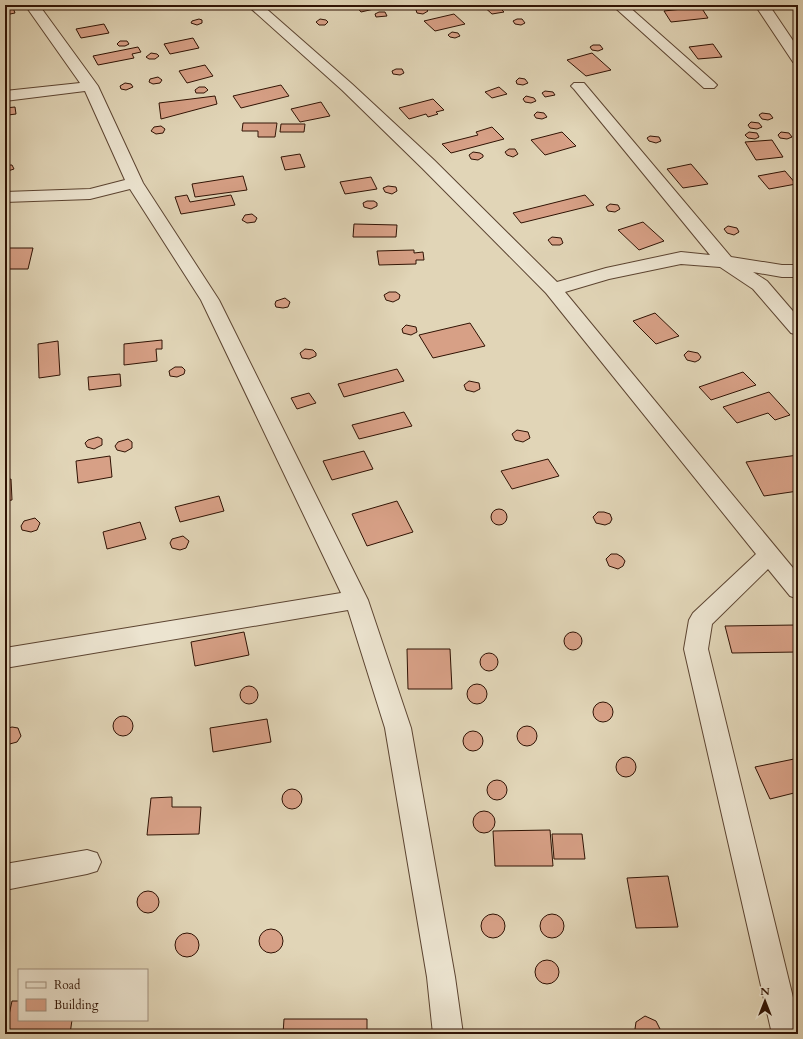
<svg xmlns="http://www.w3.org/2000/svg" width="803" height="1039" font-family="Cardo,serif">
<rect width="100%" height="100%" fill="#e1d5b7"/>
<filter id="stains"><feTurbulence type="fractalNoise" baseFrequency=".005" numOctaves="4"/><feColorMatrix values="0 0 0 0 .2 0 0 0 0 .09 0 0 0 0 .02 0 0 0 .5 -.17"/></filter>
<radialGradient id="worn" r=".72"><stop offset=".6" stop-color="#630" stop-opacity="0"/><stop offset="1" stop-color="#630" stop-opacity=".3"/></radialGradient>
<path fill="#d7a086" stroke="#301304" d="M5,5H12L15,13L5,15Z
M355,5H391L361,12Z
M482,5H497L504,12L492,14Z
M701,7L708,18L671,22L664,11Z
M420,8H425L428,11L423,14L417,13L416,10Z
M379,12H385L387,16L376,17L375,14Z
M454,14L465,24L435,31L424,21Z
M199,19L202,20V23L197,25L191,23L192,21Z
M320,19L326,20L328,22L325,25H319L316,22Z
M517,19H522L525,23L521,25L515,24L513,21Z
M104,24L109,33L81,38L76,29Z
M452,32L458,33L460,36L455,38L450,37L448,35Z
M193,38L199,48L170,54L164,44Z
M120,41H127L129,44L125,46H119L117,44Z
M713,44L722,57L698,59L689,47Z
M593,45H600L603,49L598,51L592,50L590,47Z
M138,47L141,52L132,54L134,58L98,65L93,56Z
M151,53L157,54L159,56L155,59H149L146,57Z
M592,53L611,70L586,76L567,60Z
M205,65L213,76L187,83L179,71Z
M396,69H402L404,73L400,75L393,74L392,71Z
M158,77L162,80L160,83L153,84L149,82L150,79Z
M519,78L525,79L528,83L523,85L517,84L516,81Z
M125,83L131,84L133,87L126,90L121,89L120,86Z
M281,85L289,96L241,108L233,96Z
M199,87H205L208,90L204,93H196L195,90Z
M499,87L507,94L492,98L485,92Z
M545,91L553,92L555,95L545,97L542,93Z
M215,96L217,104L161,119L159,103Z
M526,96L534,98L536,101L531,103L525,102L523,99Z
M433,99L444,110L436,112L438,114L428,117L426,114L409,119L399,108Z
M321,102L330,116L300,122L291,109Z
M15,107L16,114L8,115L9,123L5,124V108Z
M537,112L544,113L547,117L542,119L536,118L534,115Z
M762,113L770,114L773,118L768,120L762,119L759,115Z
M751,122L759,123L762,127L757,129L750,128L748,125Z
M243,123H277L275,137H258V131H242Z
M281,124H305L304,132H280Z
M161,126L165,129L163,133L156,134L151,131L154,127Z
M492,127L504,139L451,153L442,144L478,135L476,132Z
M562,132L576,146L545,155L531,140Z
M749,132L757,133L759,137L755,139L748,138L745,135Z
M781,132L789,133L792,137L787,139L780,138L778,135Z
M650,136L659,137L661,141L656,143L649,141L647,138Z
M772,140L783,157L756,160L745,142Z
M509,149H515L518,154L513,157L507,155L505,152Z
M473,152L480,153L483,155V157L478,160L471,159L469,155Z
M300,154L305,167L285,170L281,157Z
M691,164L708,184L683,188L667,169Z
M5,165H12L14,169L5,172Z
M785,171L796,184L769,189L758,176Z
M243,176L247,190L195,197L192,184Z
M371,177L377,189L345,194L340,182Z
M388,186L396,187L397,191L392,194L385,192L383,188Z
M187,195L190,202L231,195L235,205L181,214L175,197Z
M585,195L594,205L521,223L513,213Z
M367,201H374L377,203V206L371,209L364,207L363,203Z
M610,204L618,205L620,209L615,212L608,211L606,207Z
M252,214L257,218L255,222L247,223L242,220L245,215Z
M643,222L664,241L639,250L618,230Z
M354,224L397,225L396,237H353Z
M728,226L737,228L739,232L734,235L727,233L724,229Z
M552,237L561,238L563,243L560,245H552L548,240Z
M5,248H33L28,269H5Z
M414,250V253L423,252L424,260H416V264L379,265L377,251Z
M389,292H396L400,295L399,299L393,302L386,300L384,295Z
M285,298L290,302L288,307L283,308L276,307L275,304L276,301Z
M655,313L679,336L656,344L633,321Z
M470,323L485,346L433,358L419,335Z
M406,325L416,327L417,332L411,335L403,333L402,329Z
M162,340V349H156L157,361L124,365V344Z
M58,341L60,375L39,378L38,344Z
M305,349L313,350L316,353V356L309,359L302,358L300,353Z
M688,351L698,353L701,357L699,360L695,362L687,360L684,355Z
M175,367H182L185,370L184,374L177,377L170,376L169,371Z
M397,369L404,381L344,397L338,384Z
M743,372L756,385L711,400L699,387Z
M120,374L121,386L89,390L88,377Z
M469,381L479,383L480,389L474,392L466,390L464,385Z
M769,392L790,415L775,420L768,413L737,423L723,407Z
M309,393L316,403L297,409L291,398Z
M404,412L412,426L359,439L352,425Z
M517,430L528,432L530,438L523,442L515,440L512,434Z
M98,437L102,439V445L94,449L87,447L85,443L88,440Z
M128,439L132,442V448L125,452L117,450L115,446L118,442Z
M364,451L373,469L332,480L323,461Z
M798,455V491L764,496L746,462Z
M110,456L112,477L78,483L76,461Z
M548,459L559,476L512,489L501,471Z
M11,479L12,500L5,501V480Z
M219,496L224,511L180,522L175,507Z
M397,501L413,532L367,546L352,514Z
M491 517a8 8 0 1 1 16 0a8 8 0 1 1-16 0Z
M598,512H604L610,514L612,519L610,523L605,525L596,523L593,517Z
M35,518L40,523L37,530L31,532L22,530L21,526L24,521Z
M140,522L146,539L107,549L103,532Z
M183,536L189,541L186,548L180,550L172,548L170,543L172,539Z
M611,554H617L622,557L625,561L623,566L618,569L609,566L606,559Z
M796,625L798,652L732,653L725,626Z
M564 641a9 9 0 1 1 18 0a9 9 0 1 1-18 0Z
M244,632L249,655L195,666L191,642Z
M407,649H450L452,689H408Z
M480 662a9 9 0 1 1 18 0a9 9 0 1 1-18 0Z
M467 694a10 10 0 1 1 20 0a10 10 0 1 1-20 0Z
M240 695a9 9 0 1 1 18 0a9 9 0 1 1-18 0Z
M593 712a10 10 0 1 1 20 0a10 10 0 1 1-20 0Z
M113 726a10 10 0 1 1 20 0a10 10 0 1 1-20 0Z
M267,719L271,742L213,752L210,728Z
M517 736a10 10 0 1 1 20 0a10 10 0 1 1-20 0Z
M12,727L18,728L21,736L17,742L6,745L5,729Z
M463 741a10 10 0 1 1 20 0a10 10 0 1 1-20 0Z
M616 767a10 10 0 1 1 20 0a10 10 0 1 1-20 0Z
M794,759L798,767V792L770,799L755,767Z
M487 790a10 10 0 1 1 20 0a10 10 0 1 1-20 0Z
M282 799a10 10 0 1 1 20 0a10 10 0 1 1-20 0Z
M172,797V807H201L199,834L147,835L151,798Z
M473 822a11 11 0 1 1 22 0a11 11 0 1 1-22 0Z
M550,830L553,866H495L493,831Z
M552,834H582L585,859H554Z
M668,876L678,927L636,928L627,878Z
M137 902a11 11 0 1 1 22 0a11 11 0 1 1-22 0Z
M481 926a12 12 0 1 1 24 0a12 12 0 1 1-24 0Z
M540 926a12 12 0 1 1 24 0a12 12 0 1 1-24 0Z
M259 941a12 12 0 1 1 24 0a12 12 0 1 1-24 0Z
M175 945a12 12 0 1 1 24 0a12 12 0 1 1-24 0Z
M535 972a12 12 0 1 1 24 0a12 12 0 1 1-24 0Z
M12,1001H19V1020H72L70,1034H5Z
M645,1016L656,1021L660,1029L659,1034H637L635,1029L636,1022Z
M284,1019H367V1034H283Z"/>
<g fill="none" stroke-linecap="round" stroke-linejoin="round">
<defs>
<path id="street" d="M25,5H39L98,86L143,183L219,300L368,600L411,728L455,977L463,1034H433L427,977L385,728L348,610L5,668V648L341,593L201,300L130,189L90,199L5,202V192L90,189L125,180L85,91L5,101V91L80,83Z
M247,5H262L352,84L434,160L557,282L606,268L681,252L710,255L574,89L571,86L574,83H584L731,257L782,265H798V277H782L753,272L767,281L798,317V335L791,333L753,289L720,267L681,264L609,279L565,292L798,574V599L790,596L768,569L712,624L708,649L798,1018V1034H772L684,649L689,620L693,613L756,554L546,293L422,168L342,90Z
M612,5H627L714,82L717,85L714,88H704Z
M755,5H769L798,48V64L793,62Z
M87,850L97,853L101,862L97,871L87,874L5,890V864Z"/>
</defs>
<use href="#street" stroke="#5c4431" stroke-width="2"/>
<use href="#street" fill="#ece4d0" fill-rule="evenodd"/>
</g>
<rect width="803" height="1039" fill="none" stroke="#e1d5b7" stroke-width="20"/>
<rect x="6" y="6" width="791" height="1027" fill="none" stroke="#301304" stroke-width="2"/>
<rect x="10" y="10" width="783" height="1019" fill="none" stroke="#301304"/>
<rect x="18" y="969" width="130" height="52" fill="#ece4d0" stroke="#a1907e"/>
<rect x="26" y="982" width="20" height="6" fill="#ece4d0" stroke="#a1907e"/>
<text x="54" y="989" font-size="12" fill="#301304">Road</text>
<rect x="26" y="999" width="20" height="12" fill="#d7a086" stroke="#a1907e"/>
<text x="54" y="1009" font-size="12" fill="#301304">Building</text>
<g transform="translate(765 1001)" stroke="#ece4d0" stroke-width="3" paint-order="stroke">
<path d="M0-3L7 15L0 10L-7 15Z" fill="#301304"/>
<text y="-6" font-size="11" font-weight="bold" text-anchor="middle" fill="#301304">N</text>
</g>
<rect width="100%" height="100%" filter="url(#stains)"/>
<rect width="100%" height="100%" fill="url(#worn)"/>
</svg>
